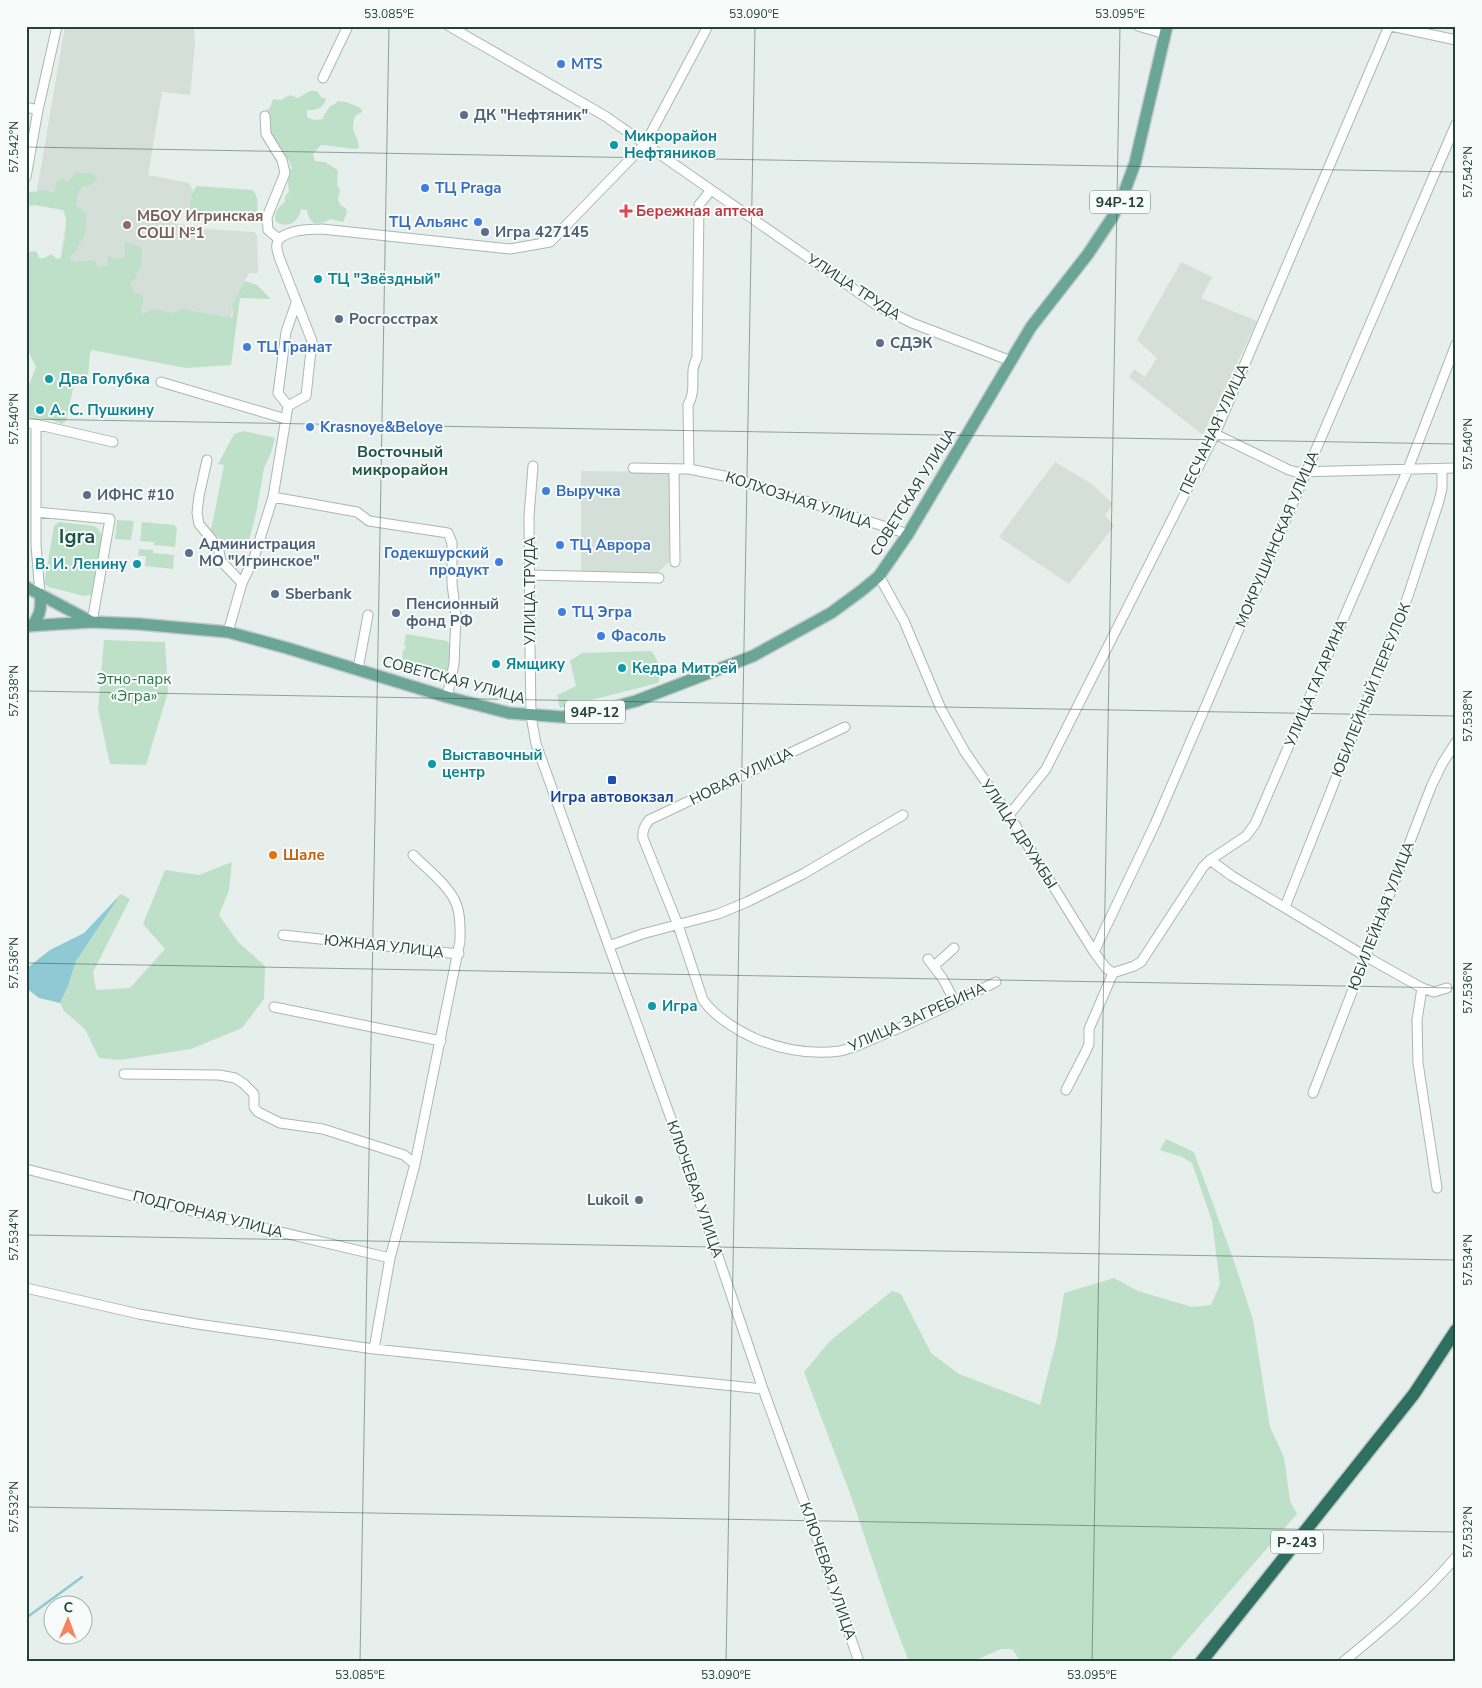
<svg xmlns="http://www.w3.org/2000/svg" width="1482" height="1688" font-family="'Nunito Sans',sans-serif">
<rect width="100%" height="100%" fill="#e6efeb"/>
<path fill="#d4dfda" d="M65,26H194L195,46L190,95L162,92L148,175L189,183L193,190L189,209L186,211H176L175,224L200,226L202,229L254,232L257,235L258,273H249L232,305L228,365L190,355L60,263L68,207L35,202Z
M1181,262L1212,277L1201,298L1257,321L1203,435L1129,377L1134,369L1145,377L1157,358L1137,340Z
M1055,462L1092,484L1113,504L1105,515L1114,526L1069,584L999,537Z
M581,471L664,472L671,475L669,562L657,573H581Z"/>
<path fill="#bfe0c8" d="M310,91H317L321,97L326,99C324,109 316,110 307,110V117L314,120L322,119L329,107L335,104L338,101C346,101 354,105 362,109V112L355,116C349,135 359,135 359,148L353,149L324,145L320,146L313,154L315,161L325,162L338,170L337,184L340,191L338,199L340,205L346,208L347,213L343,222L331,219C318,225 310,227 307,210L302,209L300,211C299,223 284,230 275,220C275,211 278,207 285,202V196L289,192L287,174L292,168L289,161L282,156L280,146L271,142L266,112L270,107L273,99L281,100L290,95L298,98Z
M76,172C83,173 91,172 98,177L93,184L82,187L78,192L76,206L86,213V229L84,236L75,253L70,256V259L76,262L79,261L86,262L89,260L96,262L97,266L105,267L109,265L107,259L109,256L118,260L125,257L124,245L126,243L139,246L142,248L141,267L137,273L136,278L131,282C130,293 136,292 143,296C145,303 141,306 141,313L143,314L155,308L167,312L173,313L183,309L231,318L233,315L232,305L245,281L257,285L271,299L240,298L231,365L186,368L92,350L90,353L88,377H78L75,379L66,421L62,424L51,420L26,416V392L36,367L26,347V253C31,252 32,250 37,252L39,258C44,259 47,257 51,254L57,259L61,258C64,244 70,223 63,210L34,205L26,207L28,192C34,191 38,193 44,189L50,192H54L57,181L63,178L67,182Z
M197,186L252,190C260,196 258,210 255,219L249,222L190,217C189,207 190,193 197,186Z
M244,431L275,438L271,453L264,468L257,509L248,545L221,539L210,532C216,510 219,488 224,465L218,464L234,434Z
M117,520L134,521L131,540L115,539Z
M59,522L94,526C100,529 102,535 103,540L91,595L84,596L49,587L44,584L54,526Z
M142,522L174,525L177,528L175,547L154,545V542L140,541Z
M139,549L153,550V553L174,555L173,569L145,566L146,556H138Z
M406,634L447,641L452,648L450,671L447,674H437L402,663L403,650H405L406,646L404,645Z
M104,640L165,642L168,692L146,765L110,764L98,709Z
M651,651C658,658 662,674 658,683L560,708L557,695L576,686L570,661L582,653Z
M232,862L229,890L219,915L238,942L265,966L264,999L242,1028L191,1049L120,1060L99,1058L85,1029L64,1011L60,1003L68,986L76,961L121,894L130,899L93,972L96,990L130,988L165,949L143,924L165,870L199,875Z
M1166,1139L1194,1152L1235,1264L1253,1320L1270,1427L1284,1457L1290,1501L1297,1514L1168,1662H1021L1012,1649H1001L971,1662H909L890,1612L851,1496L804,1372L830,1341L892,1291L901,1294L931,1353L959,1374L1040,1405L1057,1338L1064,1293L1114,1278L1138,1291L1192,1307L1211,1305L1220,1284L1212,1221L1192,1163L1182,1157L1160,1150Z"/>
<path fill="#8ec9d4" d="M121,894L76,961L68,986L60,1003L39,998L26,988V969L50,950L84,933Z"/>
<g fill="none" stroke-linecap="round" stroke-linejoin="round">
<path stroke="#8ec9d4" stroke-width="2.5" d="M26,1618L82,1577"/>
<defs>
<path id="minor" d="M449,26L605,116L878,306L912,323L1011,361
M1138,26L1165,34
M1391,26L1456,40
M323,78L348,26
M26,107L38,110
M265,116L266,134L282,160L285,173L267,217L268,230L279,239
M26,177L38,110L57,26
M279,239C291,229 307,230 322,229L510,249L550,242L645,144L708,26
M161,382L286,419
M288,406L278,393L286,332L296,303
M26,422L113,442
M36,424V545L40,594
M1215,434L1289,470L1296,472L1456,468
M207,460L199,496L197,513L199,524L218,547L221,561L242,583
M533,466L529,516L530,647L531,716L536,744L679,1141L763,1389L810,1518L859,1662
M633,468L689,469L734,478L908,534
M674,469L675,562
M689,469L688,405C698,388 688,372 697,358L699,205L711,190
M273,497L357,512L369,521L448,533L452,543V584L456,615L454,664L447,697
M36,512L110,519L92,622
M530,575L659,578
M879,576L904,621L941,709L965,752L1009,815L1094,952L1106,968L1113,973
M228,632L242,583L254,558L273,497L288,406L306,396L312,341L279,257C277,249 275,245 279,239
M358,669L368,615
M845,727L649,820C645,826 642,830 643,838L678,925L703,1000C716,1018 735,1029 754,1038C782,1050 810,1055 840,1051C855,1048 868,1041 882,1035C921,1020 958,1000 996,982
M1009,815L1046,769L1215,434L1389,26
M1210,860L1232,876L1365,956L1422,988L1434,992L1447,988
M1285,907L1408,596L1439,501L1442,488V469
M283,935L459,954
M609,946L642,934L718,914L747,902L803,874L903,815
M1094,952L1155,824L1456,124
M928,959L943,979L955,1002
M934,966L954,948
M1113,973L1134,966L1141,962L1203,867L1210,860L1246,836L1255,824L1408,469L1456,344
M1422,988L1417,1020L1418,1063L1437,1188
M274,1007L441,1041
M124,1074L219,1075L235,1078L244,1084L254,1094V1107L258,1112L280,1123L323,1129L404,1155L415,1164
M1066,1090L1086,1051L1089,1044V1029L1113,973
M1313,1093L1431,787L1442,764L1456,742
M26,1169L179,1208L390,1258
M26,1288L139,1314L197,1324L374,1349L763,1389
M374,1349L390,1258L415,1164L460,941C460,929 461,917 457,906C451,887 427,869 413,855
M1343,1662C1382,1630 1423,1596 1456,1557"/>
<path id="major" d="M26,587L92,622
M26,626L92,622L139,624L228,632L287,648L447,697L509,713L563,717L595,712L636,701L753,656L831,613L861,591L879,576L908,534L1031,327L1088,254L1112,218L1124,193L1135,163L1167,26
M32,626C40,615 42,608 40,594"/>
<path id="highway" d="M1201,1662L1414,1394L1456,1330"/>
</defs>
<use href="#minor" stroke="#a8b8b2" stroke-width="11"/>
<use href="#major" stroke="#c2cac8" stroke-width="14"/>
<use href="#highway" stroke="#c2cac8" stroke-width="15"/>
<use href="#minor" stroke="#fff" stroke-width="9"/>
<use href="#major" stroke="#6aa596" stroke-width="11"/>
<use href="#highway" stroke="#2f6f62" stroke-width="12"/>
</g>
<path fill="none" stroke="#24423a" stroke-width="1" stroke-opacity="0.45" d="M26,147L1456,172M26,419L1456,444M26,691L1456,716M26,963L1456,988M26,1235L1456,1260M26,1507L1456,1532M360,1662L389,26M726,1662L755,26M1092,1662L1120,26"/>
<g fill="#3f7fe0" stroke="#f7fbf9" stroke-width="2">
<circle cx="561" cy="64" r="5"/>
<circle cx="425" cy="188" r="5"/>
<circle cx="478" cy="222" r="5"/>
<circle cx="247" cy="347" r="5"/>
<circle cx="310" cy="427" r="5"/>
<circle cx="546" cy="491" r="5"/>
<circle cx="560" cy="545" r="5"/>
<circle cx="499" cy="562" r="5"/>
<circle cx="562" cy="612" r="5"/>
<circle cx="601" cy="636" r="5"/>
</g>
<g fill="#5c6f8a" stroke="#f7fbf9" stroke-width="2">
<circle cx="464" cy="115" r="5"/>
<circle cx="485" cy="232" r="5"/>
<circle cx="339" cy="319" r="5"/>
<circle cx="880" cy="343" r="5"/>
<circle cx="87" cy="495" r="5"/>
<circle cx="189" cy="553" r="5"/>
<circle cx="275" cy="594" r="5"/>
<circle cx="396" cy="613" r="5"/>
<circle cx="639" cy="1200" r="5"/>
</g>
<g fill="#0f9aa8" stroke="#f7fbf9" stroke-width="2">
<circle cx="614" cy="145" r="5"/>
<circle cx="318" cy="279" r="5"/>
<circle cx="49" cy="379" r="5"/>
<circle cx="40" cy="410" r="5"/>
<circle cx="137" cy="564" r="5"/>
<circle cx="496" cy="664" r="5"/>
<circle cx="622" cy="668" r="5"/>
<circle cx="432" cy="764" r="5"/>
<circle cx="652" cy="1006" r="5"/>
</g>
<path fill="#e0444e" stroke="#f7fbf9" stroke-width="2" d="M623.5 203.5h5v5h5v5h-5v5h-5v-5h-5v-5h5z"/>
<circle fill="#8d6e63" stroke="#f7fbf9" stroke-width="2" cx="127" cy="225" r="5"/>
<rect fill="#1a4fb4" stroke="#f7fbf9" stroke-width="2" x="607" y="775" width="10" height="10" rx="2.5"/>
<circle fill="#e8710a" stroke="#f7fbf9" stroke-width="2" cx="273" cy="855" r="5"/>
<g text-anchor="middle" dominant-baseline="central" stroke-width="4" stroke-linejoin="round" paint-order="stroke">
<g fill="#f7fbf9" stroke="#637a73" stroke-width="1">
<rect x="1090" y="190.5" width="60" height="23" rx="4"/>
<rect x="565" y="700.5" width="60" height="23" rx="4"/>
<rect x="1271" y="1530.5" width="52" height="23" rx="4"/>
</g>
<g font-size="14" font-weight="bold" fill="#24423a">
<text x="1120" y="202">94Р-12</text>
<text x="595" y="712">94Р-12</text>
<text x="1297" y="1542">Р-243</text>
</g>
<g font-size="15" font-weight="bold" fill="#366cbe" stroke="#f7fbf9" text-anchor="start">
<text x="571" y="64">MTS</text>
<text x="435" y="188">ТЦ Praga</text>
<text x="468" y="222" text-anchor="end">ТЦ Альянс</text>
<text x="257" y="347">ТЦ Гранат</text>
<text x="320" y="427">Krasnoye&amp;Beloye</text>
<text x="556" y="491">Выручка</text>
<text x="570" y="545">ТЦ Аврора</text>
<text x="489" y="553" text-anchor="end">Годекшурский<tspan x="489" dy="17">продукт</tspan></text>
<text x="572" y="612">ТЦ Эгра</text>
<text x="611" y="636">Фасоль</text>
</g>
<g font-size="15" font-weight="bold" fill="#4e5e75" stroke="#f7fbf9" text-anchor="start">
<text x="474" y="115">ДК "Нефтяник"</text>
<text x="495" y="232">Игра 427145</text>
<text x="349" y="319">Росгосстрах</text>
<text x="890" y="343">СДЭК</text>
<text x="97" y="495">ИФНС #10</text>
<text x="199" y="544">Администрация<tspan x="199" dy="17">МО "Игринское"</tspan></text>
<text x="285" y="594">Sberbank</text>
<text x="406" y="604">Пенсионный<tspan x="406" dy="17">фонд РФ</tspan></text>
<text x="629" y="1200" text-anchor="end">Lukoil</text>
</g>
<g font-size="15" font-weight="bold" fill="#0d838f" stroke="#f7fbf9" text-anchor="start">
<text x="624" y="136">Микрорайон<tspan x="624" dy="17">Нефтяников</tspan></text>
<text x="328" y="279">ТЦ "Звёздный"</text>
<text x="59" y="379">Два Голубка</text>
<text x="50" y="410">А. С. Пушкину</text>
<text x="127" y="564" text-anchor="end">В. И. Ленину</text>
<text x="506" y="664">Ямщику</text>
<text x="632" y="668">Кедра Митрей</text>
<text x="442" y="755">Выставочный<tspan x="442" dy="17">центр</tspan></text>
<text x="662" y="1006">Игра</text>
</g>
<g font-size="15" font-weight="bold" fill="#be3a42" stroke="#f7fbf9" text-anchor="start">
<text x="636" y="211">Бережная аптека</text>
</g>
<g font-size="15" font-weight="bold" fill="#785e54" stroke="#f7fbf9" text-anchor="start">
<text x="137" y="216">МБОУ Игринская<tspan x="137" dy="17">СОШ №1</tspan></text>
</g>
<g font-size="15" fill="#24423a" stroke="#f7fbf9">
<text transform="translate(854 287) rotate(33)">УЛИЦА ТРУДА</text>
<text transform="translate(1214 429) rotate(-65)">ПЕСЧАНАЯ УЛИЦА</text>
<text transform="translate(913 492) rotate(-58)">СОВЕТСКАЯ УЛИЦА</text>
<text transform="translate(799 500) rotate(18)">КОЛХОЗНАЯ УЛИЦА</text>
<text transform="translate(1277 539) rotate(-67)">МОКРУШИНСКАЯ УЛИЦА</text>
<text transform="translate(530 591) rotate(-90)">УЛИЦА ТРУДА</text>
<text transform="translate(454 680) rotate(15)">СОВЕТСКАЯ УЛИЦА</text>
<text transform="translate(1316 683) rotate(-67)">УЛИЦА ГАГАРИНА</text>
<text transform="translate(1371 690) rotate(-68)">ЮБИЛЕЙНЫЙ ПЕРЕУЛОК</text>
<text transform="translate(741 776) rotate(-26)">НОВАЯ УЛИЦА</text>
<text transform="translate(1019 834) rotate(57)">УЛИЦА ДРУЖБЫ</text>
<text transform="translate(1381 916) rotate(-69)">ЮБИЛЕЙНАЯ УЛИЦА</text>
<text transform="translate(384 946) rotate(6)">ЮЖНАЯ УЛИЦА</text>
<text transform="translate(917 1017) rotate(-24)">УЛИЦА ЗАГРЕБИНА</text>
<text transform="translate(695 1189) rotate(71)">КЛЮЧЕВАЯ УЛИЦА</text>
<text transform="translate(208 1214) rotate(14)">ПОДГОРНАЯ УЛИЦА</text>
<text transform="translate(828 1571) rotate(71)">КЛЮЧЕВАЯ УЛИЦА</text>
</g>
<g font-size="15" fill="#2d7a4b" stroke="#f7fbf9">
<text x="134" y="679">Этно-парк<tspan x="134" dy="17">«Эгра»</tspan></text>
</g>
<g font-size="15" font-weight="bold" fill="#164399" stroke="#f7fbf9">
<text x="612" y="797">Игра автовокзал</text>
</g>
<g font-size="15" font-weight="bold" fill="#c56008" stroke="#f7fbf9" text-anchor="start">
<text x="283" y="855">Шале</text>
</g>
<g font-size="16" font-weight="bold" fill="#1f5548" stroke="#f7fbf9">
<text x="400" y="452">Восточный<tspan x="400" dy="18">микрорайон</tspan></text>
</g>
<g font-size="20" font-weight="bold" fill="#1f5548" stroke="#f7fbf9">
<text x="77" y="536">Igra</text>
</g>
</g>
<rect width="1482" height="1688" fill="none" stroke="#f7fbf9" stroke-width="55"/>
<g transform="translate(68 1620) rotate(1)"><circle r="24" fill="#f7fbf9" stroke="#a3b1ad"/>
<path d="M0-4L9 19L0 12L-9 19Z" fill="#f4845f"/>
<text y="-8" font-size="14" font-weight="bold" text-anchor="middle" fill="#24423a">С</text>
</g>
<rect x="28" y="28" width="1426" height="1632" fill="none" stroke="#24423a" stroke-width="2"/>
<g font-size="12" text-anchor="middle" fill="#24423a">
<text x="389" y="18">53.085°E</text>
<text x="754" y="18">53.090°E</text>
<text x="1120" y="18">53.095°E</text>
<text transform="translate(14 147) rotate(-90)" y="4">57.542°N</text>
<text transform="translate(1468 172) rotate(-90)" y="4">57.542°N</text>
<text transform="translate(14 419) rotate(-90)" y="4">57.540°N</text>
<text transform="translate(1468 444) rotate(-90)" y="4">57.540°N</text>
<text transform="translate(14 691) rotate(-90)" y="4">57.538°N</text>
<text transform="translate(1468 716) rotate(-90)" y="4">57.538°N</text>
<text transform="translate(14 963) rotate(-90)" y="4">57.536°N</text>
<text transform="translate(1468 988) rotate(-90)" y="4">57.536°N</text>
<text transform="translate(14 1235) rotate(-90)" y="4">57.534°N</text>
<text transform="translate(1468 1260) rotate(-90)" y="4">57.534°N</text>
<text transform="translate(14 1507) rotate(-90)" y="4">57.532°N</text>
<text transform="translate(1468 1532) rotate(-90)" y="4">57.532°N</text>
<text x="360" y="1679">53.085°E</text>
<text x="726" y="1679">53.090°E</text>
<text x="1092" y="1679">53.095°E</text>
</g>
</svg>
